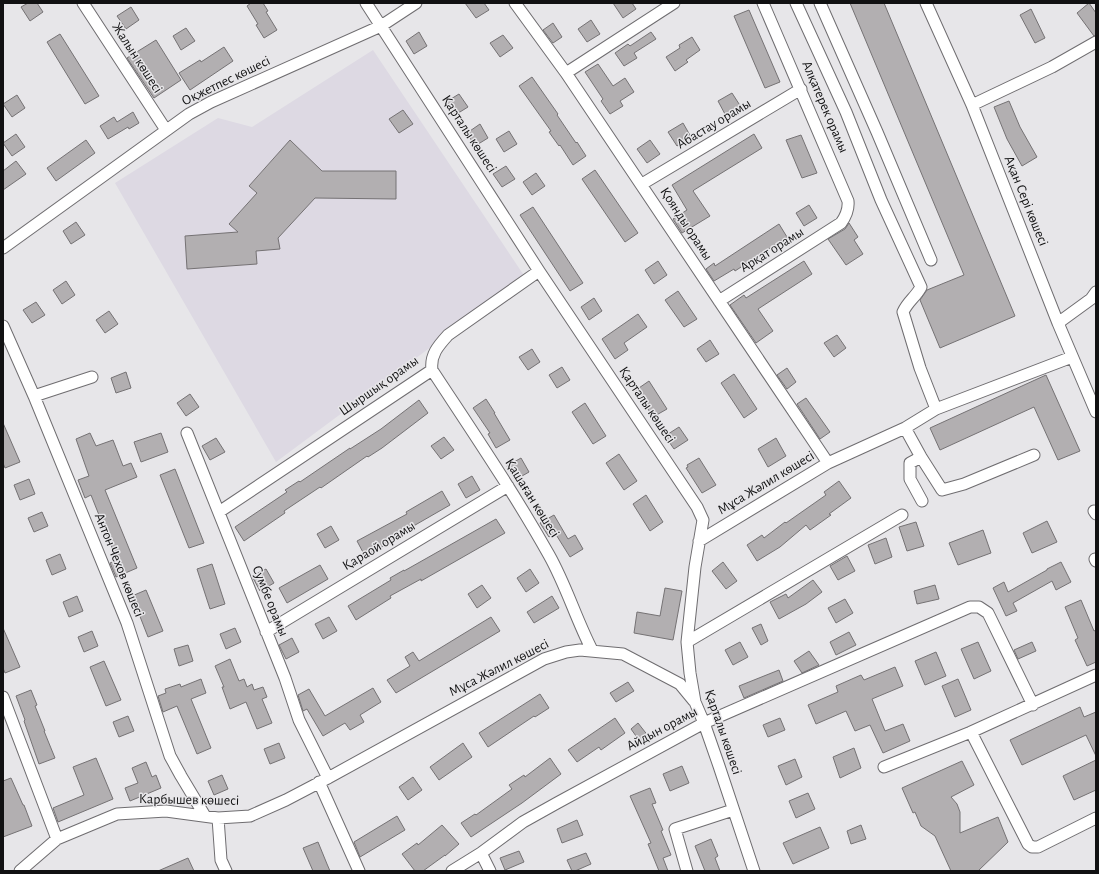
<svg xmlns="http://www.w3.org/2000/svg" width="1099" height="874" font-family="'Alegreya Sans',sans-serif">
<rect width="100%" height="100%" fill="#e7e6e9"/>
<path fill="#ddd9e3" d="M373,50L525,277L276,462L115,183L218,118L252,127Z"/>
<path fill="#b2afb1" stroke="#757274" d="M28,3H37L43,12L30,21L21,7Z
M251,3H263L268,11L266,12L277,30L264,38L256,25L258,24L247,6Z
M465,3H484L489,10L476,18Z
M613,3H632L636,9L623,18Z
M850,3H884L1015,316L940,348L920,300L927,290L964,275Z
M1089,3L1096,13V35L1094,36L1077,13Z
M131,7L139,20L126,29L117,16Z
M1031,9L1045,38L1035,43L1020,15Z
M749,10L780,82L765,88L734,16Z
M591,20L600,34L587,42L578,29Z
M553,23L562,37L553,43L543,30Z
M186,28L195,41L181,50L173,36Z
M419,32L427,46L414,54L406,41Z
M651,32L656,39L634,53L637,58L624,66L615,53L628,44L630,46Z
M60,34L99,96L85,104L47,42Z
M503,35L513,48L500,57L490,43Z
M692,37L700,50L686,60L688,62L675,71L666,57L680,48L679,45Z
M156,40L181,80L154,98L127,58Z
M224,47L233,61L190,90L179,73L200,60L201,62Z
M598,64L613,86L625,78L634,92L620,101L623,106L610,114L601,101L603,99L585,72Z
M532,77L558,114L557,115L576,143L577,142L586,156L573,165L560,145L559,146L549,132L551,131L519,86Z
M732,93L741,107L726,116L718,101Z
M459,94L468,107L455,115L446,102Z
M17,95L25,108L12,117L3,104Z
M1009,101L1020,127L1037,157L1022,166L1007,139L994,107Z
M403,110L413,124L399,133L389,119Z
M133,112L139,123L129,129L128,127L108,139L100,126L114,117L117,122Z
M683,123L691,137L677,146L668,132Z
M480,124L488,138L475,146L467,133Z
M509,131L517,144L504,152L496,139Z
M16,134L25,147L12,156L3,143Z
M754,134L762,148L694,190L693,191L710,216L682,233L673,219L687,210L672,185Z
M801,135L817,173L802,178L786,140Z
M86,140L95,153L56,181L47,168Z
M290,140L322,171H396V199L315,198L278,238L280,249L256,251L257,264L187,269L185,236L238,232L229,224L257,193L249,186Z
M650,140L660,154L647,163L637,149Z
M16,161L26,174L3,190V171Z
M506,166L515,179L502,187L493,174Z
M595,170L638,233L625,242L582,179Z
M536,173L545,186L532,195L523,182Z
M809,205L817,218L804,226L796,213Z
M533,207L583,283L570,291L520,215Z
M76,222L85,235L71,244L63,231Z
M849,223L858,237L854,240L863,254L846,265L828,239L845,229Z
M779,224L787,237L735,271L734,269L714,281L706,269L714,263L715,266Z
M658,261L667,275L654,284L645,270Z
M804,261L812,274L758,309L773,331L756,343L730,305L744,295L746,298Z
M66,281L75,295L62,304L53,290Z
M678,291L697,319L684,327L665,300Z
M594,298L602,311L589,320L581,307Z
M36,302L45,315L32,323L23,310Z
M109,311L118,324L105,333L96,320Z
M638,314L647,327L624,343L628,350L615,359L602,339Z
M837,335L846,348L834,357L824,343Z
M710,340L719,354L706,362L697,349Z
M532,349L540,362L528,370L519,357Z
M562,367L570,380L557,388L549,375Z
M787,368L796,382L787,389L777,375Z
M126,372L131,388L116,393L111,378Z
M734,374L757,409L744,418L721,383Z
M1046,375L1080,451L1058,460L1034,407L940,450L930,428Z
M649,381L667,409L653,417L636,390Z
M190,394L199,407L186,416L177,403Z
M806,398L830,432L820,439L797,404Z
M486,399L495,413H494L510,440L496,448L488,434L490,433L473,408Z
M419,400L428,413L382,448L368,457L367,456L321,488L320,487L284,511L285,513L244,541L235,527L287,492L285,490L299,481L300,482L350,448V449L381,429Z
M585,403L606,436L593,444L572,412Z
M3,423L20,462L5,468L3,463Z
M679,427L688,440L674,449L665,436Z
M90,433L96,446L113,440L123,466L131,463L137,477L105,490L137,568L116,577L110,563L117,560L91,495L85,498L78,480L89,476L76,439Z
M161,433L168,452L141,462L134,442Z
M444,437L454,450L441,459L431,446Z
M216,438L225,452L210,460L202,446Z
M776,438L786,456L768,467L758,449Z
M619,454L637,481L624,490L606,463Z
M521,458L529,472L515,480L507,466Z
M699,458L716,485L702,493L686,468L688,467L687,465Z
M175,469L204,543L189,548L160,475Z
M472,476L480,490L466,498L458,484Z
M29,479L35,494L20,500L14,485Z
M839,481L851,498L829,514L831,515L810,530L806,525L780,547L757,561L747,545L762,535L764,538L785,522L786,523L826,495L824,492Z
M442,491L450,505L403,532L404,535L365,556L357,541L407,514L406,512Z
M646,495L663,522L650,531L633,504Z
M42,512L48,526L34,532L28,518Z
M554,515L568,539L575,535L583,549L570,557L555,533L549,537L540,523Z
M496,519L505,533L421,581V579L390,596L391,598L356,620L348,606L391,580L390,578L404,570V571Z
M1047,521L1057,542L1032,553L1023,533Z
M916,522L924,546L907,551L899,527Z
M331,526L339,540L325,548L317,534Z
M983,530L991,553L958,565L949,543Z
M886,538L892,557L875,564L868,545Z
M60,554L66,569L52,575L46,560Z
M847,556L855,571L838,580L830,566Z
M723,562L737,581L726,589L712,571Z
M1061,562L1071,582L1056,590L1052,581L1013,603L1017,611L1006,616L993,588L1004,582L1008,592L1047,570V569Z
M212,564L225,604L210,609L197,569Z
M320,565L328,579L287,603L279,588Z
M266,569L274,583L260,591L252,576Z
M530,569L539,583L526,592L517,578Z
M813,580L822,592L806,604L779,619L770,602L786,594L788,598Z
M482,585L491,598L477,608L468,594Z
M935,585L939,599L917,604L914,591Z
M665,588L682,591L673,640L634,633L637,612L660,616Z
M146,590L163,631L148,637L132,596Z
M77,596L83,611L69,617L63,602Z
M552,596L559,608L534,623L527,612Z
M845,599L853,613L836,623L828,608Z
M1081,600L1094,631L1096,630V662L1087,666L1075,640L1078,638L1065,607Z
M329,617L337,631L323,639L315,624Z
M491,617L500,631L396,693L387,680L410,666L405,657L413,652L419,661Z
M761,624L768,641L761,645L752,628Z
M3,628L20,667L5,673L3,668Z
M235,628L241,642L226,649L220,634Z
M92,631L98,646L84,652L78,637Z
M849,632L856,645L836,655L830,642Z
M292,638L299,652L286,659L279,645Z
M740,642L748,657L733,665L725,650Z
M978,642L991,671L974,679L961,649Z
M1032,642L1036,651L1018,659L1014,650Z
M188,645L193,661L179,666L174,649Z
M809,651L819,665L802,673L794,661Z
M936,652L946,676L925,685L915,661Z
M230,659L239,681L244,679L247,687L252,684L254,690L263,687L267,697L262,699L272,723L257,729L246,702L230,709L222,687H224L215,666Z
M104,661L121,700L106,706L90,667Z
M895,667L903,686L872,699L885,731L903,724L910,741L883,753L870,725L855,731L846,711L816,724L808,705L838,692L836,686L861,675L864,680Z
M779,670L783,681L744,698L739,686Z
M201,679L206,693L191,699L211,748L197,754L177,706L163,712L158,696L166,693L165,689L180,684L181,687Z
M958,679L971,710L955,717L942,686Z
M628,682L634,691L616,702L610,693Z
M373,688L381,702L360,715L364,722L350,730L345,723L323,736L307,709L303,711L298,695L309,689L325,716Z
M31,690L37,705L35,706L45,731H44L55,758L39,764L24,721L25,720L16,696Z
M540,694L549,708L535,717L534,716L488,747L479,733Z
M1080,707L1084,717L1096,712V756L1086,735L1022,765L1010,740Z
M128,716L134,731L119,737L113,722Z
M615,718L625,733L601,750L599,747L577,762L568,750Z
M780,718L785,730L768,737L763,725Z
M638,723L649,737L641,743L631,729Z
M279,743L285,758L270,764L264,749Z
M463,743L472,757L439,780L430,767Z
M854,748L861,768L840,778L833,757Z
M96,758L113,799L58,822L53,808L84,795L73,767Z
M550,758L561,774L522,803L471,837L461,823L475,814L476,815L512,789L509,785L524,775L525,777Z
M795,759L802,777L786,785L778,766Z
M1096,760V790L1074,800L1063,776Z
M962,761L974,785L951,797L957,804L960,812V833L998,817L1008,842L978,871H951L935,836L921,826L915,812L913,813L902,788Z
M146,762L152,777L156,775L161,788L130,801L125,788L138,783L132,768Z
M682,766L689,783L670,791L663,774Z
M222,775L228,789L214,795L208,781Z
M413,777L422,790L408,800L399,787Z
M11,778L23,805H24L32,826L3,837V781Z
M650,788L656,803L652,804L663,830L661,831L671,855L663,858L668,871H659L648,844L651,843L630,796Z
M808,793L815,809L796,818L789,801Z
M397,816L405,830L360,857L354,842Z
M577,820L583,835L562,843L557,829Z
M442,825L459,844L445,856V855L423,871H415L402,854L417,843L418,845Z
M861,825L866,839L851,844L847,831Z
M820,827L829,848L793,864L783,843Z
M711,839L718,856L715,858L720,871H705L695,846Z
M318,842L327,864L330,871H313L303,848Z
M519,851L524,862L505,870L500,858Z
M586,853L591,864L575,871H572L567,860Z
M188,858L194,871H158Z"/>
<g fill="none" stroke-linecap="round" stroke-linejoin="round">
<defs>
<path id="minor" d="M83,3L166,130
M366,3L539,271L697,507L703,520L695,567L687,642L690,673L695,702L704,723L719,766L754,871
M515,3L566,73L828,463
M796,3L846,112L881,200L921,287C915,298 908,301 903,312L920,368L936,409
M820,3L877,132L931,260
M926,3L972,105L1058,323L1096,412
M566,73L674,3
M972,105L1052,67L1096,42
M642,184L801,89
M3,248L189,114L211,102L381,26L416,3
M719,301L841,223C846,216 849,210 848,201L763,3
M1058,323L1091,299L1096,292
M3,326L34,396L127,623L170,756L181,776L205,816
M432,370C472,431 513,491 549,555C566,585 576,619 592,650
M34,396L92,377
M905,428L921,457L942,490L964,484L1034,455
M187,433L285,678L299,720L328,778
M921,457L910,463V479L922,501
M1094,511L1096,514
M219,512L432,370C430,355 438,346 448,335L539,271
M699,541L828,463L905,428L936,409L1072,357
M1095,559L1096,561
M266,632L508,486
M687,642L902,515
M3,697L57,839
M971,732L1028,844L1032,847H1038L1096,818
M884,767L971,732L1096,675
M319,782L359,871
M218,818L221,860L226,871
M481,853L490,871
M20,871L57,839L117,814L166,811L218,818L250,816L286,800L328,778L544,659L566,652L580,650L623,654L680,684L694,701
M452,871L481,853L523,822L557,803L704,723L970,607H979L988,613L1033,705
M687,871L675,829L733,810"/>
</defs>
<use href="#minor" stroke="#6f6d70" stroke-width="13"/>
<use href="#minor" stroke="#fff" stroke-width="11"/>
</g>
<g text-anchor="middle" dominant-baseline="central" stroke-width="3" stroke-linejoin="round" paint-order="stroke">
<g font-size="14" fill="#111112" stroke="#e7e6e9">
<text transform="translate(137 58) rotate(57)">Жалын көшесі</text>
<text transform="translate(226 81) rotate(-26)">Оқжетпес көшесі</text>
<text transform="translate(825 107) rotate(67)">Алқатерек орамы</text>
<text transform="translate(714 124) rotate(-31)">Абастау орамы</text>
<text transform="translate(469 134) rotate(57)">Қарталы көшесі</text>
<text transform="translate(1026 201) rotate(68)">Ақан Сері көшесі</text>
<text transform="translate(686 224) rotate(57)">Қоянды орамы</text>
<text transform="translate(772 250) rotate(-32)">Арқат орамы</text>
<text transform="translate(379 386) rotate(-35)">Шыршық орамы</text>
<text transform="translate(647 405) rotate(56)">Қарталы көшесі</text>
<text transform="translate(766 483) rotate(-31)">Мұса Жәлил көшесі</text>
<text transform="translate(532 498) rotate(58)">Қашаған көшесі</text>
<text transform="translate(379 546) rotate(-31)">Қараой орамы</text>
<text transform="translate(119 565) rotate(68)">Антон Чехов көшесі</text>
<text transform="translate(270 601) rotate(68)">Сумбе орамы</text>
<text transform="translate(499 668) rotate(-27)">Мұса Жәлил көшесі</text>
<text transform="translate(662 729) rotate(-28)">Айдын орамы</text>
<text transform="translate(723 732) rotate(71)">Қарталы көшесі</text>
<text transform="translate(189 800) rotate(1)">Карбышев көшесі</text>
</g>
</g>
<rect width="1099" height="874" fill="none" stroke="#111112" stroke-width="8"/>
</svg>
